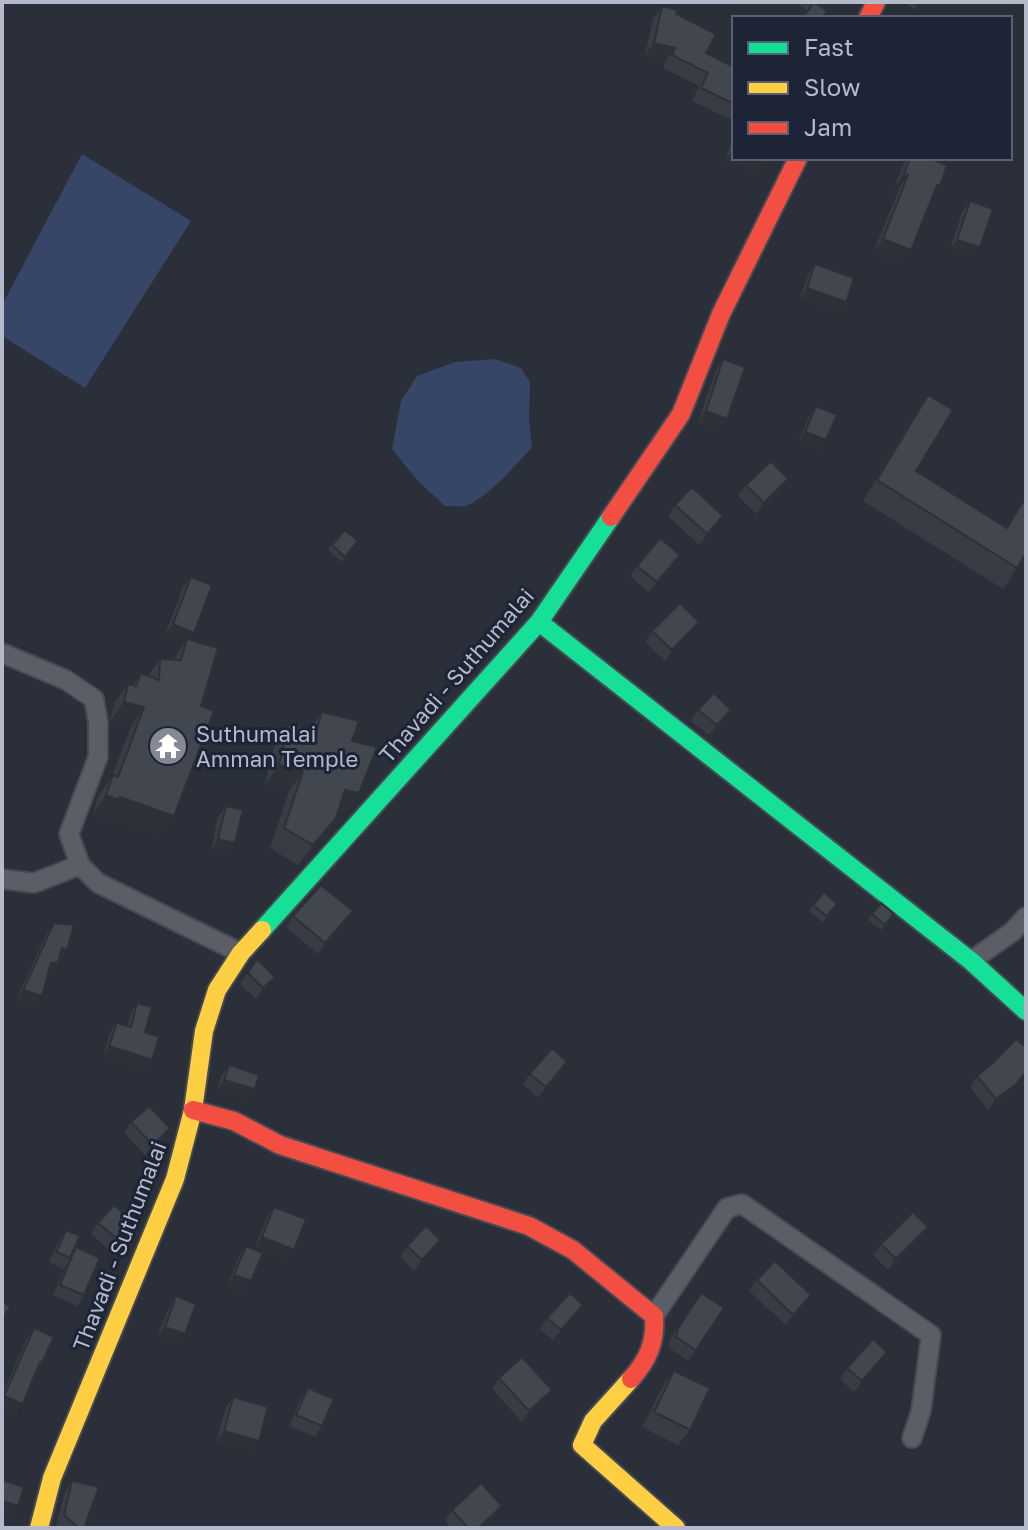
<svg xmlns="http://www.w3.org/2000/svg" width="1028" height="1530" font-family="'Golos Text',sans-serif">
<rect width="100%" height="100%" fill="#2a2f3a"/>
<path fill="#374566" d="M82,154L191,221L85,388L2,336V305Z
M495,359L521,368L530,382L529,419L532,447C518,463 484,502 464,506C458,507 451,506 445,506L417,480L392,449L401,401L417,376L455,362Z"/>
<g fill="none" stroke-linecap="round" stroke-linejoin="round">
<defs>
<path id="street" d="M2,653L66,680L94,699L98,722V757L69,834L80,865L98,883L241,953
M2,879L34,883L80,865
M971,961L1012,932L1026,917
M654,1316L727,1208L742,1204L931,1335L921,1411L912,1438"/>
<path id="fast" d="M539,622L971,961L1026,1011
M262,930L539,622L611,517"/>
<path id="slow" d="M631,1379L593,1421L582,1445L676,1528
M39,1528L52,1478L175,1179L193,1110L204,1031L217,990L241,953L262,930"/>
<path id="jam" d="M868,18L876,2
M611,517L681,414L721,314L798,158
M193,1110L234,1121L280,1145L529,1226L573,1250L654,1316C656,1342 648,1360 631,1379"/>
</defs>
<use href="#street" stroke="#464a53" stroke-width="22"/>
<use href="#fast" stroke="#464a53" stroke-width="22"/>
<use href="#slow" stroke="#464a53" stroke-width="22"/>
<use href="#jam" stroke="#464a53" stroke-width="22"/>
<use href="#street" stroke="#5b5e67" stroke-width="18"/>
<use href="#fast" stroke="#16e098" stroke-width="18"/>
<use href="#slow" stroke="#ffcf43" stroke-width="18"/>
<use href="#jam" stroke="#f24e42" stroke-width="18"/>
</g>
<path fill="#393c44" d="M796,2H814L807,11Z
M904,2H919L914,9Z
M662,6L676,14L706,53L734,67V121L692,101L699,86L663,68L666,60L645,55L653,19Z
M734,134V158L756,172L725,162Z
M908,158H928L931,198L901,264L873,253L899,189L894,188L902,167Z
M970,201L972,258L950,250L962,212Z
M815,264L846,302L839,313L799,299L808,275Z
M723,359L720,429L698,422L716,370Z
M928,395L916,471L1006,528L1026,496L1017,568L1003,589L863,501L914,416Z
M816,406L826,440L818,451L798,442L809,417Z
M746,485L781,489L756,514L738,496Z
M675,505L716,527L699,545L668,516Z
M358,541L342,562L328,550L332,545Z
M637,566H672L649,593L630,576Z
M191,577L194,633L190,639L160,836L107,817L105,820L92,815L99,795L111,778L131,726L110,722L114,703L128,684L133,685L141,673L148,676L160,659L173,660L185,642L165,635L183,587Z
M652,631L692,632L665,661L645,642Z
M698,710L724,720L709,735L691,721Z
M322,712L352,741L359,793L345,814L338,812L336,818L322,838L298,865L270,848L289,791L265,785L275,743L289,723L309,730Z
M226,806L228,854L211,850L218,817Z
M881,903L894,914L881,930L868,920Z
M837,904L823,922L809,911L813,905Z
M293,916L346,922L318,954L286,927Z
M54,923L67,950L51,972L48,973L42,996L35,1007L16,1000L47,933Z
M257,959L267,987L256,999L240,984Z
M137,1003L145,1032V1069L103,1056L110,1032L117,1023L127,1026L131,1013Z
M567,1062L538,1098L523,1084L530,1074Z
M229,1065L255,1089L247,1100L217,1090L221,1076Z
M977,1076L1007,1095L988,1110L970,1087Z
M131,1122L163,1139L145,1155L124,1133Z
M274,1207L294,1250L286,1260L255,1247L267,1217Z
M98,1223L124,1231L108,1249L91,1234Z
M928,1227L920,1237L888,1270L873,1255L881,1244Z
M66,1230L73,1252L76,1247L84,1295L77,1306L53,1295L67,1264L63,1269L49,1262L59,1240Z
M440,1240L433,1250L414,1270L400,1257L407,1246Z
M246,1246L243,1292L227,1285L239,1257Z
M757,1280L804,1306L786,1325L749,1291Z
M701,1293L724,1308L688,1361L669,1348L670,1340Z
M176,1296L185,1334L177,1345L157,1337L169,1307Z
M576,1315L553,1340L540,1329L547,1318Z
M34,1328L42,1363L36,1371L16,1415L2,1409V1395L27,1338Z
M880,1363L854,1392L840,1379L847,1368Z
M674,1371L690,1430L678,1445L642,1427L663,1386Z
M499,1378L544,1401L522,1422L492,1389Z
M308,1388L322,1426L315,1437L289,1426L301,1398Z
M233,1397L259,1441L251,1451L216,1442L226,1407Z
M72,1481L84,1528H59L56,1526L65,1492Z
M502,1506L494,1516L482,1528H451L445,1521L452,1510Z"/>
<path fill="#2e3137" d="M654,43L675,48L666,60L645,55Z
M734,149V158H761L765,159L756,172L725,162Z
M904,174L908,175L899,189L894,188Z
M883,239L911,250L901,264L873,253Z
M957,240L980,247L972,258L950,250Z
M807,288L846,302L839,313L799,299Z
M706,411L727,419L720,429L698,422Z
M805,432L826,440L818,451L798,442Z
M788,479L781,489L756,514L764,503Z
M723,516L716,527L699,545L707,534Z
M680,555L672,566L649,593L657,582Z
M699,622L692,632L665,661L672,650Z
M173,624L194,633L187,643V639L185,642L165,635Z
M124,702L144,707L131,726L110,722Z
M731,710L724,720L709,735L717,725Z
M279,765L303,771L289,791L265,785Z
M345,790L359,793L345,814L331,810Z
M106,795L120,797L174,816L160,836L107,817L105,820L92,815Z
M336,818L322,838L298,865L313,845Z
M218,839L235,843L228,854L211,850Z
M353,911L346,922L318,954L325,943Z
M62,948L67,950L59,960Z
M58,962L51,972L43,974L51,963Z
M275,977L267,987L256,999L263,988Z
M23,990L42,996L35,1007L16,1000Z
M109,1046L152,1060L145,1069L103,1056Z
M567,1062L560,1072L538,1098L546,1087Z
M1026,1072V1075L1007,1095L988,1110L996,1099Z
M224,1080L255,1089L247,1100L217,1090Z
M170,1128L163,1139L145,1155L153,1145Z
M132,1220L124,1231L108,1249L116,1238Z
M928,1227L920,1237L888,1270L896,1259Z
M262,1237L294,1250L286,1260L255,1247Z
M440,1240L433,1250L414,1270L422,1260Z
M234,1275L251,1281L243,1292L227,1285Z
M811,1295L804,1306L786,1325L793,1315Z
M583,1305L576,1315L553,1340L561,1330Z
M165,1327L185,1334L177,1345L157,1337Z
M887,1352L880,1363L854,1392L862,1381Z
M552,1390L544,1401L522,1422L529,1411Z
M4,1396L23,1404L16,1415L2,1409V1400Z
M224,1431L259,1441L251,1451L216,1442Z
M2,1501L18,1506L11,1517L2,1514Z
M502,1506L494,1516L482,1528H478Z"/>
<path fill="#42464f" stroke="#2e3137" stroke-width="2" d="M814,2L827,11L822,18H803Z
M662,6L677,10L676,14L716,34L706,53L734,67V104L701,88L708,73L672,55L675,48L654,43Z
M910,158H928L947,165L940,186L937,185L911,250L883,239L908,175L904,174Z
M970,201L993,209L980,247L957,240Z
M815,264L854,278L846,302L807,288Z
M723,359L745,367L727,419L706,411Z
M928,395L953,410L916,471L1007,528L1026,497V553L1017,568L877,480Z
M816,406L837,415L826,440L805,432Z
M771,461L788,479L764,503L746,485Z
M692,487L723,516L707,534L675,505Z
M345,530L358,541L345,557L332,545Z
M660,538L680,555L657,582L637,566Z
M191,577L212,585L194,633L173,624Z
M680,603L699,622L672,650L652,631Z
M187,639L218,648L201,706L214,711L174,816L120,797L119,800L106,795L113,775L118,777L144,707L124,702L128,684L136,686L141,673L159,680L160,659L181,660Z
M714,693L731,710L717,725L698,710Z
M322,712L359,721L352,741L377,747L359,793L345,790L336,818L313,845L284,828L303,771L279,765L289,723L316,732Z
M226,806L243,810L235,843L218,839Z
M321,885L353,911L325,943L293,916Z
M824,892L837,904L827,916L813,905Z
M881,903L894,914L885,925L872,914Z
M54,923L74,925L67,950L62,948L58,962L51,963L42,996L23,990Z
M257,959L275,977L263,988L248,973Z
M137,1003L152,1007L145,1032L159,1037L152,1060L109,1046L117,1023L131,1027Z
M1016,1039L1023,1045L1026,1042V1072L1015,1085L996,1099L977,1076L993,1063Z
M552,1048L567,1062L546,1087L530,1074Z
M229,1065L259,1075L255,1089L224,1080Z
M149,1106L170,1128L153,1145L131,1122Z
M114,1205L132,1220L116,1238L98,1223Z
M274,1207L306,1219L294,1250L262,1237Z
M913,1212L928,1227L896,1259L881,1244Z
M426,1226L440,1240L422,1260L407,1246Z
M66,1230L80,1236L70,1258L56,1252Z
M246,1246L263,1253L251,1281L234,1275Z
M76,1247L100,1258L84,1295L60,1285Z
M775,1261L811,1295L793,1315L757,1280Z
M570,1293L583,1305L561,1330L547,1318Z
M701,1293L724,1308L696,1350L676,1337L678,1329Z
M176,1296L196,1304L185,1334L165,1327Z
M2,1301L10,1307L2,1320Z
M34,1328L54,1337L42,1363L40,1362L23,1404L4,1396Z
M873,1339L887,1352L862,1381L847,1368Z
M522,1357L552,1390L529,1411L499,1378Z
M674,1371L710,1388L690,1430L654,1412Z
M308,1388L334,1399L322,1426L296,1415Z
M233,1397L268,1407L259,1441L224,1431Z
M2,1480L24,1487L18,1506L2,1501Z
M72,1481L99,1487L84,1528H79L64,1515Z
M481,1483L502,1506L478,1528H468L452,1510Z"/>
<defs>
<symbol id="temple-disc" viewBox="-11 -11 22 22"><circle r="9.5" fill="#848998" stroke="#1d2435"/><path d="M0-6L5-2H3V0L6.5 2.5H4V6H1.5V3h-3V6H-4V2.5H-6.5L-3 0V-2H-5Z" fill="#fff"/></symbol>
</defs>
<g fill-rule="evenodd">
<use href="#temple-disc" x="146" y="724" width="44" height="44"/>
</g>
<g text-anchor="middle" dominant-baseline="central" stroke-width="6" stroke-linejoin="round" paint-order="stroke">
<g font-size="22" fill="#b4baca" stroke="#1d2435">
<text transform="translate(456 675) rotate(-49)">Thavadi - Suthumalai</text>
<text transform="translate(119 1246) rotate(-69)">Thavadi - Suthumalai</text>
</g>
<g font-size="22" fill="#b4baca" stroke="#1d2435" text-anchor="start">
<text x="196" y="733">Suthumalai<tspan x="196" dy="25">Amman Temple</tspan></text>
</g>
</g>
<rect width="1028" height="1530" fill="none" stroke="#b4baca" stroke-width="8"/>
<rect x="732" y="16" width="280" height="144" fill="#1d2435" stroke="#596071" stroke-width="2"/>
<rect x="748" y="42" width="40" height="12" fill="#16e098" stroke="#596071" stroke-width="2"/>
<text x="804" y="56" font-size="24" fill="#b4baca">Fast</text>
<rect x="748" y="82" width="40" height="12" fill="#ffcf43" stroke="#596071" stroke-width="2"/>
<text x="804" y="96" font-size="24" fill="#b4baca">Slow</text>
<rect x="748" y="122" width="40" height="12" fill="#f24e42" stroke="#596071" stroke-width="2"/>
<text x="804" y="136" font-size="24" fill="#b4baca">Jam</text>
</svg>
